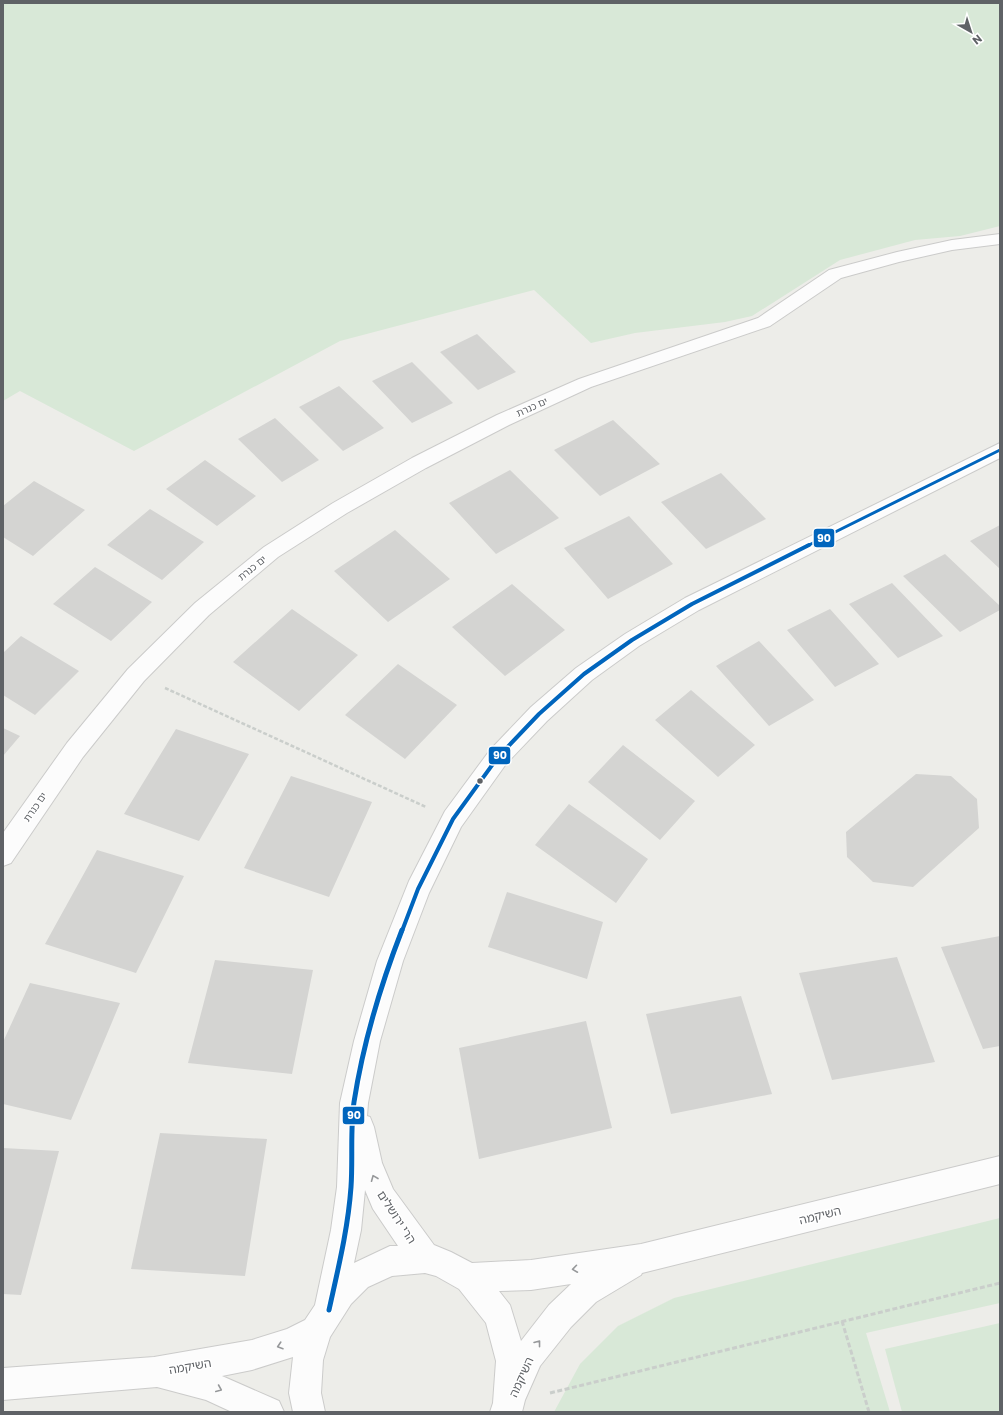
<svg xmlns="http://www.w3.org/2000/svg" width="1003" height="1415" font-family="Poppins,'Noto Sans Hebrew',sans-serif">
<rect width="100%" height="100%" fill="#edede9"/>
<path fill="#d8e8d7" d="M3,3H1000V226L960,236L915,240L840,260L752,316L725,322L635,333L591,343L534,290L340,341L134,451L20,391L3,401Z
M1000,1218V1303L866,1333L890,1412H554L580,1364L618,1326L674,1298Z
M1000,1323V1412H902L885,1349Z"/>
<path fill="#d4d4d2" d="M477,334L516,372L478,390L440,352Z
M412,362L453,403L412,423L372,381Z
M339,386L384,428L343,451L299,407Z
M275,418L319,460L282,482L238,439Z
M613,420L660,464L600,496L554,450Z
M205,460L256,496L217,526L166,489Z
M510,470L559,518L496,554L449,503Z
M721,473L766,519L706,549L661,502Z
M34,481L85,510L33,556L3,537V506Z
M150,509L204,542L162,580L107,545Z
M629,516L673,564L608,599L564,548Z
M1000,525V569L970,541Z
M395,530L450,579L388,622L334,571Z
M945,554L1000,606V610L960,632L903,576Z
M95,567L152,602L111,641L53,604Z
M892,583L943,636L898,658L849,604Z
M512,584L565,630L505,676L452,627Z
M292,609L358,655L299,711L233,662Z
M830,609L879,664L835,687L787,630Z
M21,636L79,671L35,715L3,695V653Z
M759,641L814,700L769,726L716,666Z
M398,664L457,705L405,759L345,715Z
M691,690L755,745L718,777L655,720Z
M3,728L20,736L3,756Z
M176,729L249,754L199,841L124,814Z
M623,745L695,801L660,840L588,782Z
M916,774L951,776L977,799L979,828L913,887L873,882L847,857L846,832Z
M291,776L372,802L329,897L244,868Z
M569,804L648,859L616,903L535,845Z
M97,850L184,876L136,973L45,944Z
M507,892L603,922L587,979L488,947Z
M1000,936V1046L983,1049L941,947Z
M897,957L935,1062L832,1080L799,973Z
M215,960L313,970L292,1074L188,1063Z
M30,983L120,1003L71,1120L3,1104V1042Z
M741,996L772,1094L671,1114L646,1014Z
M586,1021L612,1128L479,1159L459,1048Z
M160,1133L267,1139L245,1276L131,1269Z
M3,1148L59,1151L21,1295L3,1294Z"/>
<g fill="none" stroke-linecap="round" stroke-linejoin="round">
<defs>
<path id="minor" d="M1000,234V244L952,250L899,262L841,278L770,326L591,387L509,425L426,468L347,513L278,557L209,615L144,681L83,757L11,863L3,866V833L67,743L128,669L195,603L264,547L333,503L412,458L497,415L579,379L758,318L829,270L897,252L952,240Z
M1000,443V458L699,610L639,646L592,680L547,721L506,764L461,827L429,893L403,961L380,1041L368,1103L367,1116L370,1117L374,1127L382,1163L393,1189L434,1245L451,1252L472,1263L531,1260L641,1244L1000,1156V1184L642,1273L641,1275L596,1302L571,1327L540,1366L525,1400L522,1412H490L493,1403L496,1361L486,1323L459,1289L436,1276L425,1273L392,1276L368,1287L351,1304L330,1337L323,1360L321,1393L325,1412H293L289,1393L293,1357L252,1370L222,1376L279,1401L284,1412H232L206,1400L157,1387L3,1400V1368L154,1357L252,1340L287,1329L305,1320L315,1305L331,1230L337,1187L340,1103L354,1041L377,961L409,881L445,811L490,750L531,707L576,668L625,634L685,598ZM365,1190L373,1209L398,1246H390L354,1263L361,1230ZM571,1284L549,1305L521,1341L510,1305L499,1291L531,1290Z"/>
</defs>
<use href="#minor" stroke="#cbcbca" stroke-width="2"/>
<path stroke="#cacecb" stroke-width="2.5" stroke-dasharray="4 2" stroke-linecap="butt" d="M165,688L426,807"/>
<path stroke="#cacecb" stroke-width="3" stroke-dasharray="5 2.5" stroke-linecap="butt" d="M842,1321L869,1412
M550,1393L1000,1283"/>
<use href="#minor" fill="#fcfcfc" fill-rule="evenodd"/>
<defs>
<path id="bus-1-far2" d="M807,546L1000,450"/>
<path id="bus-1-far1" d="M402,931L418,889L453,819L498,757L539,714L584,674L632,640L692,604L809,545"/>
<path id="bus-1" d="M329,1310C338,1269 348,1229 351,1187C353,1159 350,1130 354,1102C363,1044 381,984 402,930"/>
</defs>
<use href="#bus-1-far2" stroke="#fff" stroke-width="5.5"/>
<use href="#bus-1-far1" stroke="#fff" stroke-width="7"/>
<use href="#bus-1" stroke="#fff" stroke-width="8"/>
<use href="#bus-1-far2" stroke="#0065bd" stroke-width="3"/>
<use href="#bus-1-far1" stroke="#0065bd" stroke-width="4"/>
<use href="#bus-1" stroke="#0065bd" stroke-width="5"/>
</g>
<defs><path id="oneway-chevron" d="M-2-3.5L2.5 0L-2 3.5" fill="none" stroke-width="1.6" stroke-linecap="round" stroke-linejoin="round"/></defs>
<g stroke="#96989a">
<use href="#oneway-chevron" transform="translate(374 1178) rotate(-112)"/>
<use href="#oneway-chevron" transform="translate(575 1269) rotate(172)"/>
<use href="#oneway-chevron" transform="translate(538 1343) rotate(-52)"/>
<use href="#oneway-chevron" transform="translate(280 1346) rotate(162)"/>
<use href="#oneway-chevron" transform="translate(219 1389) rotate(23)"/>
</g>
<circle fill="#5f6266" stroke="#fff" stroke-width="1.5" cx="480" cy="781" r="3.5"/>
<g text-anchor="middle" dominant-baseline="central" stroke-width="3" stroke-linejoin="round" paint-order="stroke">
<g font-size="10" fill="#5f6266" stroke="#fff">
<text transform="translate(532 407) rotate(-24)">ים כנרת</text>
<text transform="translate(252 568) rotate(-39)">ים כנרת</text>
<text transform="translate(35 807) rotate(-55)">ים כנרת</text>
</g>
<g font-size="12" fill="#5f6266" stroke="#fff">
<text transform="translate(820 1215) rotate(-14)">השיקמה</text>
<text transform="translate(397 1217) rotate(57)">הרי ירושלים</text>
<text transform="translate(190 1366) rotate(-10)">השיקמה</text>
<text transform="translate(521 1377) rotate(-66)">השיקמה</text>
</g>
</g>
<g stroke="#fff" stroke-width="1.5">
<rect x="813" y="528" width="22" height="20" rx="4" fill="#0065bd"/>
<rect x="488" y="746" width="23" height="19" rx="4" fill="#0065bd"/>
<rect x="342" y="1106" width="23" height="19" rx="4" fill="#0065bd"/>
</g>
<g font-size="11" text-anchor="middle" font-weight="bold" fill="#fff">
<text x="824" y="542">90</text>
<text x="500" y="759">90</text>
<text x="354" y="1119">90</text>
</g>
<rect width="1003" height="1415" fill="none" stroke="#5f6266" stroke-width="8"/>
<g transform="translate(971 32) rotate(141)" stroke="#ffffff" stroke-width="3" paint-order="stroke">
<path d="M0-3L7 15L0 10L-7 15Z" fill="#5f6266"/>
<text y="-6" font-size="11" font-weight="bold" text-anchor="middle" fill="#5f6266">N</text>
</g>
</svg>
